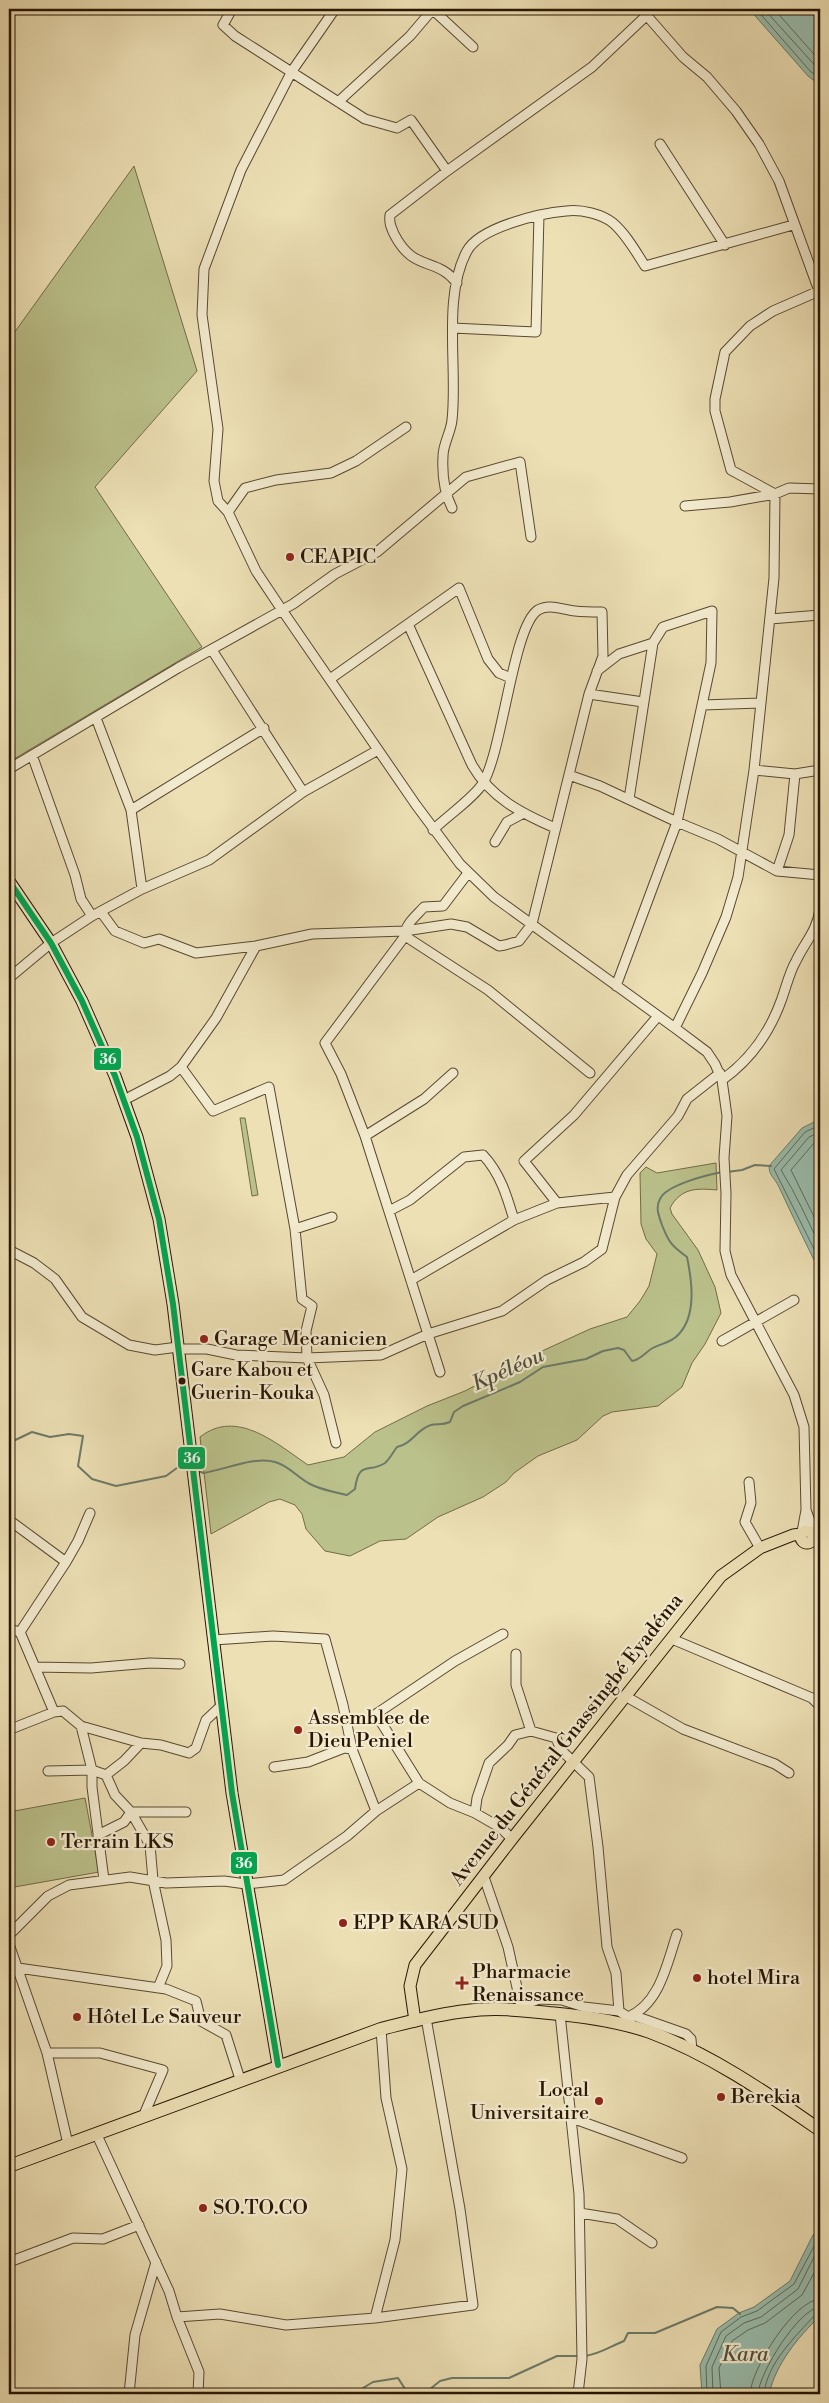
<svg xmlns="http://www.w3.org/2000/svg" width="829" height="2403" font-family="'Libre Bodoni',serif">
<rect width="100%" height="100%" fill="#ede0b5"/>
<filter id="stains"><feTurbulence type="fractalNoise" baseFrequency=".004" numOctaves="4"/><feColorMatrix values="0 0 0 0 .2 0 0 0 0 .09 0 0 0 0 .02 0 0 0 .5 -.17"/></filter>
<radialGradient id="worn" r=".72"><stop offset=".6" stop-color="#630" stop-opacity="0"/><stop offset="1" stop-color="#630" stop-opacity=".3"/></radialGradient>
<path fill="#bbc18b" stroke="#726b47" d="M134,166L197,371L95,487L202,647L9,762V340Z
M240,1118H245L258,1195L252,1196Z
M716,1163L717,1190C696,1188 681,1188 670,1208L672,1214L698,1250L715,1287L721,1313L705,1344L692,1363L682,1387L658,1406L612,1412L603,1416L577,1440L538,1456L514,1473L506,1482L483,1497L438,1517L406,1539L380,1541L350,1556L325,1551L306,1529L302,1514L295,1505L280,1499L269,1502L211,1534L200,1437C237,1408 277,1444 308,1465L344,1457L375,1432L427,1406L465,1391L529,1357L590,1329L627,1317L640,1301L649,1286L657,1254L646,1239L641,1224L640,1173L646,1167L657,1173Z
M85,1798L99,1872L9,1888V1812Z"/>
<path fill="#99bdad" stroke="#6c7a69" d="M749,9H820V85L808,76Z
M820,1119V1272C806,1244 792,1215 779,1187C775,1178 769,1176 769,1166L802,1128Z
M820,2228V2316C798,2337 776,2364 769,2394H702L700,2365L717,2329L739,2313L754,2307L790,2281L813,2235Z"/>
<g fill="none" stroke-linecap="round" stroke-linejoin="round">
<path stroke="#606958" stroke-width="1" d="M756,9L811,72L820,78
M764,9L820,71
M774,9L820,61
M820,1125L805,1132L774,1169L820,1261
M820,1132L809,1137L781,1170C796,1194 808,1221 820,1246
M820,1140L814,1143L791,1170L820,1229
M707,2394L706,2366L721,2332L741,2317L757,2311L794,2284L820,2235
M713,2394L712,2367L726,2336L744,2323L761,2317L798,2289L820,2245
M721,2394L719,2368L732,2341L748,2330L765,2323L802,2295L820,2262
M750,2394C751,2369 794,2300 820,2299
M758,2394C759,2373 799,2308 820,2307
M764,2394C767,2363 795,2337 815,2315L820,2313"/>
<path stroke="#6c7a69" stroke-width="2" d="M727,1172L742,1170L755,1165L771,1166
M9,1443L32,1432L50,1437L69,1434L83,1436L78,1466L92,1479L116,1486L166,1476L185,1462L187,1463
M197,1470L203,1473C224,1470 254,1456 275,1462C288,1465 298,1478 310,1484C321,1490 335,1492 347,1495L355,1489C359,1459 369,1474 385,1463C390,1459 393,1452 397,1447C412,1444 417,1429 431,1425C438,1423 441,1426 450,1422L454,1412L463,1406L520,1382L543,1367L586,1359L603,1351L618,1348L624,1350L632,1361C640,1360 644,1354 651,1349C659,1344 671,1343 678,1335C697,1316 692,1281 687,1257C672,1246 669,1243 662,1225C659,1216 655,1208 660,1199C666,1185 707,1175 722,1172
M584,2356C598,2355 611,2346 624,2341L628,2333H655L717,2307L733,2308L740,2314
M249,2394L317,2392L319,2394
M353,2394L373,2382L398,2378L407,2392L422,2394
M424,2394L440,2381L452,2378H509L557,2356H580"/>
<defs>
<path id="minor" d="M232,9L223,25L235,36L365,119L397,128L411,120L447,171
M335,9L292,71L241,170L204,269L202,315L218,429L214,481L218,501L228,512L256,571L282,610L416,805L460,864L494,897L675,1028L707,1052L715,1064L722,1080L727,1116L724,1158L726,1193L725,1251L731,1275L794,1395L804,1427L806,1510L802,1532
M432,9L473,47
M641,9L683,57L707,77L736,111L759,144L779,181L819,291L773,311L750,326L725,352L715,399V411L731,470L775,494L774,578L754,770L738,877L726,917L702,973L675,1028
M338,102L410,36L433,9
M660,144L725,245
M457,283C436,256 414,273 394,234C391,227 389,223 390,215L447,171L592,67L647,15
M453,328L536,332L539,215
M685,506L730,502L775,494L789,488L820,489
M452,508C444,492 442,474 443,456C443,444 451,432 452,420C458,369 442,297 467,251C480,227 541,213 566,211C581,209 602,214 613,223C626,234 636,252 645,266L793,225
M228,512L245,488L276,480L331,473L356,461L406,427
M820,522V537
M770,619L820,615
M408,624L472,765C491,798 521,813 555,828
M212,650L303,792
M597,671L619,654L653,643L663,627L712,611L711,663L677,822L616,986
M330,679L459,588L488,659L499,673L511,678
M703,705L760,703
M96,718L131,810L142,889
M32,755L75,875L81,899L92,916
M9,769L178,668L293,604L335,574L377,552L466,477L520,462L531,537
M754,770L795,774
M569,775L600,786L677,822L718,839L777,871L820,875
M629,799L653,643
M131,810L264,728
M433,830C446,817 475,797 483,783C503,749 513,626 538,610C550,603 562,610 575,611C584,612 593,612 602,612L603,656L589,694
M495,842L507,822L522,814
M777,871L789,835L795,774L820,770
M101,912L115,931L144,943L159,939L196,953L256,946L312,934L405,931L451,924L467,927L499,946L505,945L519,941L532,924L589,694L643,702
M405,936L488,990L590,1073
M9,978L51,943L92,916L142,889L209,860L303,792L378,750
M181,1067L213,1111L269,1087L295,1229L302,1299L312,1306L306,1331L307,1358L324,1395L336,1443
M722,1080C750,1060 769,1034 781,1001C786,988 789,973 796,961C805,942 817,931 820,909
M124,1100L170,1076L181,1067L216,1018L256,946
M365,1136L424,1099L453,1073
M557,1203L524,1161L574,1115L658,1016
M389,1211L410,1200L464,1157L483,1155C500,1173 507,1196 514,1220
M295,1229L332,1217
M9,1250L34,1263L55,1279L82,1317L129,1345L155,1350L178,1347
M411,1280L514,1220L557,1203L615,1197
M722,1341L794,1300
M178,1349H207L236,1355L307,1358L381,1355L428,1334L502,1311L547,1280L584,1262L602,1249L615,1197L627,1175L678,1116L687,1099L720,1073
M440,1372L365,1136L341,1074L325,1043L405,936C404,925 417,915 424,907L443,906L468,873
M749,1482L751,1503L745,1522L760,1548
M806,1510L810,1521L809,1531
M9,1520L66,1562L20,1632
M66,1562L78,1541L90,1513
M9,1629L20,1632L54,1712L63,1711L81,1726L92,1770V1787L104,1880
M503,1634L455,1661L376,1714L419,1783L450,1803L475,1813L501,1828L512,1839
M672,1639L812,1698L820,1706
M213,1640L273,1636L325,1639L343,1705L352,1749L376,1811
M516,1654V1685L531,1731L556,1738L561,1750L589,1777L598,1847L607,1947L616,1973L619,2011
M35,1667L91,1668L150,1663L180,1664
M625,1696L683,1729L775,1764L789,1773
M81,1726L141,1743L161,1745L189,1753L196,1748L206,1720L222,1705
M11,1729L54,1712
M274,1767L308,1762L344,1748L352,1749
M48,1771L92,1770L106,1775L115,1795L131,1812L150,1845L153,1880L166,1940L167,1966L158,1988
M106,1775L124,1761L141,1743
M131,1812H186
M475,1813L477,1798L489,1763L508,1745L515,1735L531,1731
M98,1835L124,1822L131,1812
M484,1877L508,1947L522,2010
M9,1935L48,1896L69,1885L130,1877L166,1883L224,1881L246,1884L284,1880L347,1836L376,1811L419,1783
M9,1944L47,2053L68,2144
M18,1968L166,1989L196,2001L201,2021L226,2035L240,2079
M521,2005L540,1999L562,2000L584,2007L619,2011L628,2017L631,2026
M560,2014L579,2194L582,2359L578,2394
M632,2015L686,2034L691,2039L692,2051
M628,2017C660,2004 667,1963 677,1934
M47,2053H100L163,2070L143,2117
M572,2118L682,2158
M96,2133L169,2291L177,2317L220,2314L286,2325L375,2318L473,2305L460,2209L426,2018
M580,2213L617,2219L652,2243
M9,2262L73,2238L103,2239L139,2225
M177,2317L199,2372L198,2394
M375,2318L395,2240L402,2169L386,2098L381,2029
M129,2394L135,2335L156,2262"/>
<path id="major" d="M9,881L51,943L82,1001L115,1076L137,1137L159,1219L173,1304L232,1793L278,2065
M801 1537a6 6 0 1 1 12 0a6 6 0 1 1-12 0Z
M415,2021L410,1986L415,1965L512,1839L721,1576L760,1548L793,1535L801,1534"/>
<path id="highway" d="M9,2166L381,2029C409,2022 437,2014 466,2011C494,2007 522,2010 549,2013C583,2016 618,2021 650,2032C712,2055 766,2093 820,2130"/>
</defs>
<use href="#minor" stroke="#594830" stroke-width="11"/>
<use href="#major" stroke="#281503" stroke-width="13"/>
<use href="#highway" stroke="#281503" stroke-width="14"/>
<use href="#minor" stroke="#f3ebcf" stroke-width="9"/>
<use href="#major" stroke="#ede0b5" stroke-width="11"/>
<use href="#highway" stroke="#ede0b5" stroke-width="12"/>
<defs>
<path id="bus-1" d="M9,881L51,943L82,1001L115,1076L137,1137L159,1219L173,1304L232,1793L278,2065"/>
</defs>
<use href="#bus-1" stroke="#f3ebcf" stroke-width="10"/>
<use href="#bus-1" stroke="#00a651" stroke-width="6"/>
</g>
<g fill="#8f2418" stroke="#f3ebcf" stroke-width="2">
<circle cx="290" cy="557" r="5"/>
<circle cx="204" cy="1339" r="5"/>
<circle cx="298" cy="1730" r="5"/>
<circle cx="51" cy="1842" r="5"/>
<circle cx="343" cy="1923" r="5"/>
<circle cx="697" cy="1978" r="5"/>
<path d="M459.5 1975.5h5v5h5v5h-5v5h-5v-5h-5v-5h5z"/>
<circle cx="77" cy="2017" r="5"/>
<circle cx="721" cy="2097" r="5"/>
<circle cx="599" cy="2101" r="5"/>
<circle cx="203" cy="2208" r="5"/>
</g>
<circle fill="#281503" stroke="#f3ebcf" stroke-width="2" cx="182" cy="1381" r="4.5"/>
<g text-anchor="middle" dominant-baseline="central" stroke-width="4.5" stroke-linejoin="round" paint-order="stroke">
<g font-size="19" fill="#281503" stroke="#f3ebcf" text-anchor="start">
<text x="191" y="1370">Gare Kabou et<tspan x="191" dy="23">Guerin-Kouka</tspan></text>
</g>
<g font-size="20" fill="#281503" stroke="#f3ebcf" text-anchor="start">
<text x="300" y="557">CEAPIC</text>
<text x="214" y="1339">Garage Mecanicien</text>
<text x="308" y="1718">Assemblee de<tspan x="308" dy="23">Dieu Peniel</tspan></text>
<text x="61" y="1842">Terrain LKS</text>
<text x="353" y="1923">EPP KARA SUD</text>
<text x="472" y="1972">Pharmacie<tspan x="472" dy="23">Renaissance</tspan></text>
<text x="707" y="1978">hotel Mira</text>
<text x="87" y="2017">Hôtel Le Sauveur</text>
<text x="589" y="2090" text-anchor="end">Local<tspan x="589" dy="23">Universitaire</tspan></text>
<text x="731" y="2097">Berekia</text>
<text x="213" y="2208">SO.TO.CO</text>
</g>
<g font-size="20" fill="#281503" stroke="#f3ebcf">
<text transform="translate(567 1740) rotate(-52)">Avenue du Général Gnassingbé Eyadéma</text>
</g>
<g font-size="21" font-style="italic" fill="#50503e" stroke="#f3ebcf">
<text transform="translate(508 1370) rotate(-24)">Kpéléou</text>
<text x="745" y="2355">Kara</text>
</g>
</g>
<g stroke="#f3ebcf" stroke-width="2">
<rect x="93" y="1047" width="29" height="24" rx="5" fill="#00a651"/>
<rect x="177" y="1446" width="29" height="24" rx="5" fill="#00a651"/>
<rect x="230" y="1851" width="28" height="24" rx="5" fill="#00a651"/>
</g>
<g font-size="14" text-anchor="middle" font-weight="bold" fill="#fff">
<text x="108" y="1064">36</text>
<text x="192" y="1463">36</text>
<text x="244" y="1868">36</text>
</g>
<rect width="829" height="2403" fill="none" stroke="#ede0b5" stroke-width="30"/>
<rect x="10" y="10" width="809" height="2383" fill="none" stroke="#281503" stroke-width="2.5"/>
<rect x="15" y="15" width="799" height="2373" fill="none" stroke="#281503"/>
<rect width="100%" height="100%" filter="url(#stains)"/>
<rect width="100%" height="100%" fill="url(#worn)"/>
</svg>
